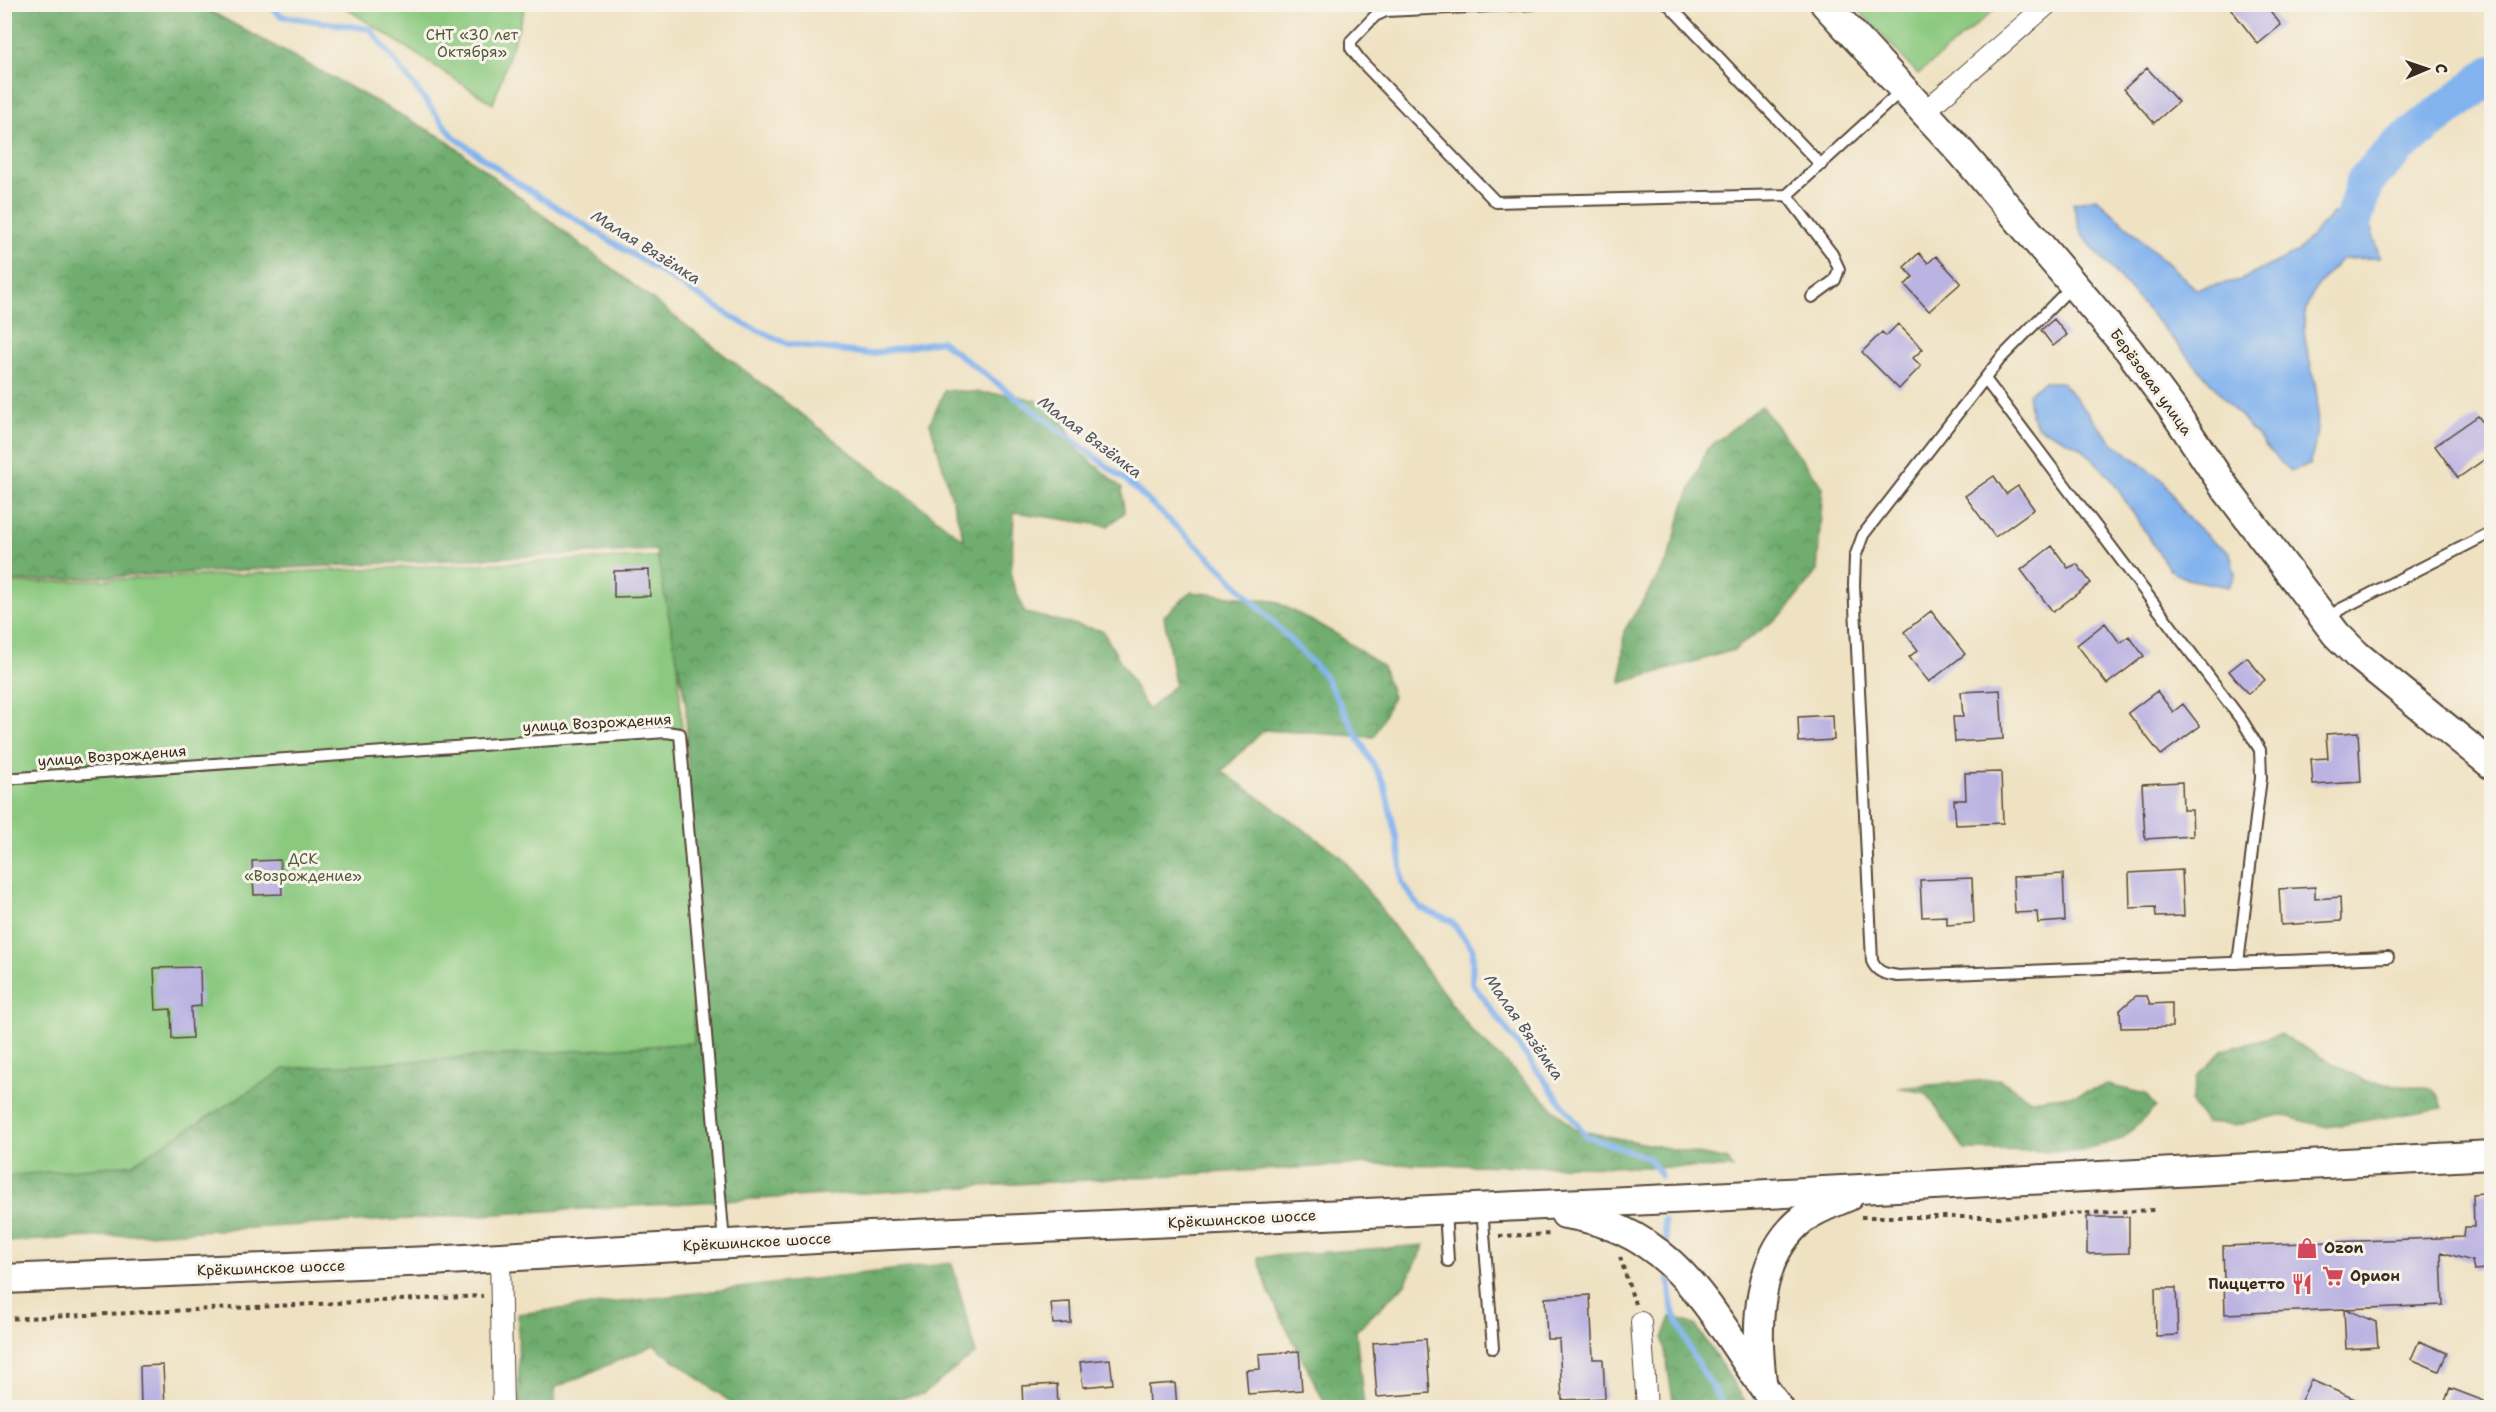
<svg xmlns="http://www.w3.org/2000/svg" width="2496" height="1412" font-family="'Shantell Sans',sans-serif">
<defs>
<pattern id="forest-crowns" width="20" height="18" patternUnits="userSpaceOnUse" patternTransform="scale(1.5)"><rect width="20" height="18" fill="#70ad6e"/><path d="M2 6a3 3 0 1 1 6 0M12 15a3 3 0 1 1 6 0" fill="none" stroke="#5d8d5a"/></pattern>
</defs>
<rect width="100%" height="100%" fill="#f7f3e8"/>
<filter id="ink" filterUnits="userSpaceOnUse"><feTurbulence type="fractalNoise" baseFrequency=".0167" numOctaves="2"/><feDisplacementMap in="SourceGraphic" scale="12" xChannelSelector="R" yChannelSelector="G"/><feConvolveMatrix kernelMatrix="1 2 1 2 8 2 1 2 1" color-interpolation-filters="sRGB"/></filter>
<filter id="wash" filterUnits="userSpaceOnUse"><feTurbulence type="fractalNoise" baseFrequency=".008" numOctaves="4" result="noise"/><feDisplacementMap in="SourceGraphic" scale="24" xChannelSelector="R" yChannelSelector="G"/><feGaussianBlur stdDeviation="1.35" result="paint"/><feColorMatrix in="noise" values="0 0 0 0 0 0 0 0 0 0 0 0 0 0 0 0 0 1.4 0 .05"/><feComposite in="paint" operator="in"/></filter>
<g filter="url(#wash)">
<rect width="100%" height="100%" fill="#efe2c3"/>
<path fill="#8bc97f" stroke="#637a4e" stroke-width="1.5" d="M341,5H526L493,104Z
M1854,5H2000L1918,74Z
M671,556L707,1131L5,1188L4,584Z"/>
<path fill="url(#forest-crowns)" stroke="#566c46" stroke-width="1.5" d="M5,5H199L443,138L964,540L930,423L945,390L1013,395L1055,405L1079,451L1122,488L1124,513L1108,526L1014,512L1011,578L1025,613L1103,631L1148,710L1175,685L1164,616L1191,592L1275,601L1336,634L1383,667L1393,697L1374,737L1264,730L1222,771L1342,857L1472,1031L1576,1130L1728,1160L1733,1168L1368,1164L5,1242V1176L132,1164L285,1069L694,1043L686,705L656,550L5,582Z
M1761,406L1823,487L1817,571L1785,612L1734,650L1621,683L1624,631L1667,562L1685,503L1707,449Z
M2279,1034L2367,1082L2432,1089L2439,1097L2443,1108L2327,1127L2281,1115L2234,1125L2205,1123L2191,1102L2197,1077L2223,1050Z
M1999,1079L2031,1100L2077,1094L2108,1085L2145,1094L2156,1107L2122,1139L2081,1151L1965,1150L1926,1093L1898,1088Z
M1425,1245L1405,1284L1356,1331L1364,1407H1327L1269,1293L1258,1257Z
M952,1263L976,1353L923,1394L888,1400L887,1407H737L654,1345L554,1388L556,1407H519L518,1314Z
M1671,1317L1695,1325L1749,1407H1674L1663,1338Z"/>
<path fill="#82b3ee" stroke="#5e6e86" stroke-width="1.5" d="M2096,198L2196,289L2241,280L2297,252L2333,213L2371,228L2380,258L2342,259C2328,273 2314,287 2307,306C2299,330 2310,360 2315,384C2320,408 2318,442 2309,465L2290,471L2278,460L2081,234L2073,203Z
M2043,382H2062L2111,441L2164,481L2185,515L2210,539L2230,553L2235,575L2228,587L2187,579L2169,569L2110,477L2082,448L2038,427L2031,415L2028,394Z"/>
<g fill="none" stroke-linecap="round" stroke-linejoin="round">
<path stroke="#82b3ee" stroke-width="6" d="M268,4L281,16L370,29L453,136L516,182L744,324L788,344L869,354L941,341L1127,481L1223,570L1324,675L1384,784L1400,854L1402,883L1420,908L1451,921L1473,949L1472,983L1586,1136L1649,1158L1661,1176
M1664,1220L1667,1249
M1669,1278L1672,1308L1692,1354L1725,1408"/>
<path stroke="#82b3ee" stroke-width="38" d="M2353,221L2365,181L2399,146L2492,74"/>
</g>
<g id="blocks">
<path fill="#bbb3e2" d="M2227,4H2265L2281,25L2258,44Z
M2147,68L2178,102L2154,123L2124,89Z
M1919,253L1928,263L1936,256L1961,283L1929,311L1905,285L1913,277L1904,267Z
M2054,319L2067,335L2053,346L2041,330Z
M1898,324L1923,349L1913,358L1921,366L1899,389L1862,352L1882,332L1886,336Z
M2478,416L2492,435V454L2458,478L2435,446Z
M1994,476L2006,494L2018,486L2034,509L1995,537L1965,496Z
M2052,546L2068,568L2077,564L2091,583L2053,612L2021,570Z
M649,570L650,596L614,597V571Z
M1931,611L1965,654L1929,682L1909,657L1918,650L1904,632Z
M2105,623L2120,643L2129,636L2144,656L2107,684L2077,645Z
M2247,657L2265,680L2248,694L2229,671Z
M2000,690L2003,739L1955,742L1953,717H1963L1961,692Z
M2157,691L2173,712L2183,704L2200,726L2161,755L2128,713Z
M1833,715L1834,740L1799,742L1798,717Z
M2358,732L2361,782L2313,785L2311,759L2328,758L2326,734Z
M2001,772L2003,823L1956,825L1954,800H1966L1965,773Z
M2182,782L2183,810H2192L2193,836L2145,839L2142,784Z
M280,860L282,894L254,895L252,861Z
M2182,870L2184,916L2156,917L2155,907L2130,908L2129,873Z
M2063,874L2065,921L2038,923L2037,912L2015,913L2013,877Z
M1972,878L1974,923L1947,925V916L1922,917L1920,880Z
M2315,887V899L2340,897L2341,921L2281,925L2279,889Z
M200,967L201,1006L191,1007L192,1038L172,1039L171,1009L156,1010L154,968Z
M2136,996H2147L2150,1004L2172,1003V1027L2121,1028L2120,1010Z
M2492,1192V1242L2487,1269L2474,1270L2472,1261L2441,1252L2443,1305L2345,1309L2376,1322L2378,1347L2346,1349L2344,1309L2225,1314L2223,1246L2464,1237L2465,1227H2474L2473,1194Z
M2087,1217H2129V1253L2087,1254Z
M2155,1288H2176L2178,1335L2156,1336Z
M1590,1295L1593,1359H1603L1605,1398L1562,1400L1559,1339H1547L1545,1298Z
M1070,1302L1071,1323L1053,1324L1051,1303Z
M1426,1339L1430,1393L1377,1397L1373,1343Z
M2419,1341L2447,1353L2439,1371L2411,1359Z
M1299,1351L1302,1390L1248,1394L1246,1370L1260,1369L1259,1354Z
M1110,1359L1113,1384L1083,1387L1080,1362Z
M163,1365L165,1407H141L140,1366Z
M2311,1380L2373,1407H2298Z
M1175,1383L1177,1407H1149L1148,1385Z
M1057,1384L1058,1407H1023L1022,1386Z
M2450,1388L2492,1404V1407H2443Z"/>
</g>
</g>
<g filter="url(#ink)">
<use href="#blocks" fill-opacity="0" stroke="#564637" stroke-width="1.5"/>
<g fill="none" stroke-linecap="round" stroke-linejoin="round">
<defs>
<path id="lane" d="M1533,4L1386,11L1375,16L1351,41V48L1360,60L1496,202L1787,195L1903,89
M1668,4L1821,165
M1787,195L1832,254L1839,269L1835,280L1812,297
M2072,286L2000,359L1863,535L1855,557L1854,585L1872,961C1877,973 1886,974 1898,976L2388,957
M1985,379L2243,722L2260,750L2261,778L2238,963
M2327,621L2339,610L2492,532
M4,779L666,732L680,734L724,1242
M1482,1208L1493,1348
M1445,1210L1448,1261"/>
<path id="street" d="M1924,112L2048,4
M500,1257L503,1408
M1641,1322L1647,1408"/>
<path id="secondary" d="M1825,4L1961,152L2128,349L2171,407L2226,489L2336,634L2357,655L2492,765
M1565,1214C1684,1231 1714,1324 1779,1408
M4,1279L430,1261L870,1236L1693,1198L2492,1155
M1762,1381C1755,1327 1756,1255 1804,1218C1818,1208 1834,1203 1849,1196"/>
</defs>
<use href="#lane" stroke="#564637" stroke-width="14"/>
<use href="#street" stroke="#564637" stroke-width="22"/>
<use href="#secondary" stroke="#564637" stroke-width="32"/>
<path stroke="#564637" stroke-width="4" stroke-dasharray="4.5 4.5" stroke-linecap="butt" d="M1861,1217H2002L2156,1210
M1499,1236L1552,1234
M1620,1257L1635,1304
M4,1319L483,1296"/>
<use href="#lane" stroke="#fff" stroke-width="10"/>
<use href="#street" stroke="#fff" stroke-width="20"/>
<use href="#secondary" stroke="#fff" stroke-width="28"/>
</g>
</g>
<defs>
<symbol id="shop-bare" viewBox="-9 -9 18 18"><path d="M-5-2.5h2.3a2.7 3.5 0 0 1 5.4 0H5L5.5 6h-11ZM-1.5-2.5h3a1.5 2.3 0 0 0-3 0Z" fill="#d1495b" stroke="#f7f3e8" stroke-width="2.5" paint-order="stroke"/></symbol>
<symbol id="supermarket-bare" viewBox="-9 -9 18 18"><path d="M-6-5.5h2.5l.6 2H6L4.5 2H-2.5L-4.4-4H-6ZM-1.5 3.2a1.3 1.3 0 1 0 .1 0ZM3 3.2a1.3 1.3 0 1 0 .1 0Z" fill="#d1495b" stroke="#f7f3e8" stroke-width="2.5" paint-order="stroke"/></symbol>
<symbol id="restaurant-bare" viewBox="-9 -9 18 18"><path d="M-5-6h1v4h1v-4h1v4h1v-4h1v5L-1.5 .5V6h-2V.5L-5-1ZM5-6V6H3V1.5H1.5Q1.5-4 5-6Z" fill="#d1495b" stroke="#f7f3e8" stroke-width="2.5" paint-order="stroke"/></symbol>
</defs>
<g fill-rule="evenodd">
<use href="#shop-bare" x="2292" y="1233" width="30" height="30"/>
<use href="#supermarket-bare" x="2318" y="1261" width="30" height="30"/>
<use href="#restaurant-bare" x="2287" y="1269" width="30" height="30"/>
</g>
<g text-anchor="middle" dominant-baseline="central" stroke-width="6" stroke-linejoin="round" paint-order="stroke">
<g font-size="15" fill="#535a3b" stroke="#f7f3e8">
<text x="472" y="35">СНТ «30 лет<tspan x="472" dy="17">Октября»</tspan></text>
<text x="303" y="859">ДСК<tspan x="303" dy="17">«Возрождение»</tspan></text>
</g>
<g font-size="15" fill="#3b2a1e" stroke="#f7f3e8">
<text transform="translate(2151 382) rotate(54)">Берёзовая улица</text>
<text transform="translate(597 723) rotate(-3)">улица Возрождения</text>
<text transform="translate(112 756) rotate(-4)">улица Возрождения</text>
<text transform="translate(1242 1219) rotate(-3)">Крёкшинское шоссе</text>
<text transform="translate(757 1242) rotate(-3)">Крёкшинское шоссе</text>
<text transform="translate(271 1268) rotate(-2)">Крёкшинское шоссе</text>
</g>
<g font-size="15" font-weight="bold" fill="#3b2a1e" stroke="#f7f3e8" text-anchor="start">
<text x="2324" y="1248">Ozon</text>
<text x="2350" y="1276">Орион</text>
<text x="2285" y="1284" text-anchor="end">Пиццетто</text>
</g>
<g font-size="16" font-style="italic" fill="#50535c" stroke="#f7f3e8">
<text transform="translate(646 247) rotate(32)">Малая Вязёмка</text>
<text transform="translate(1090 437) rotate(37)">Малая Вязёмка</text>
<text transform="translate(1524 1027) rotate(55)">Малая Вязёмка</text>
</g>
</g>
<rect width="2496" height="1412" fill="none" stroke="#f7f3e8" stroke-width="24"/>
<g transform="translate(2427 69) rotate(88)" stroke="#f7f3e8" stroke-width="4.5" paint-order="stroke">
<path d="M0-4.5L10 22L0 15L-10 22Z" fill="#3b2a1e"/>
<text y="-9" font-size="16" font-weight="bold" text-anchor="middle" fill="#3b2a1e">С</text>
</g>
</svg>
